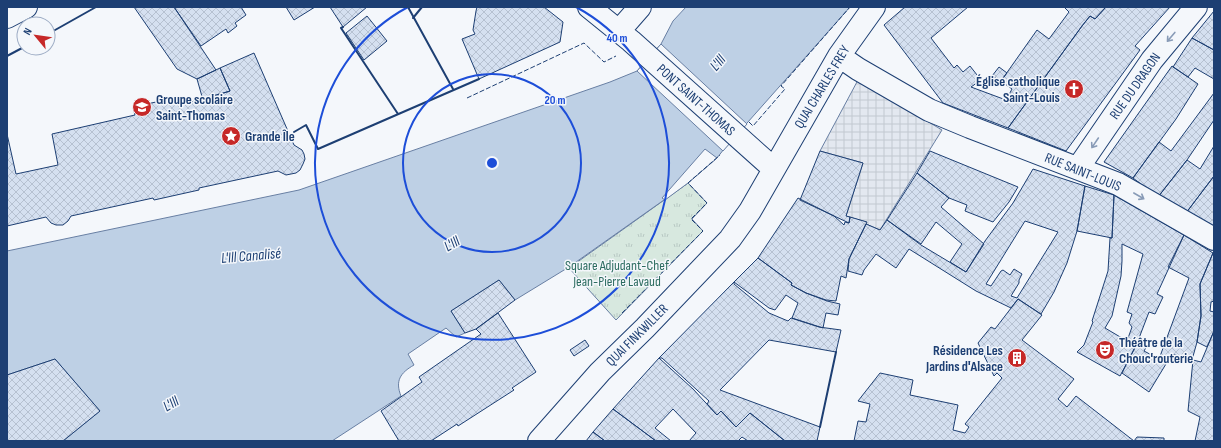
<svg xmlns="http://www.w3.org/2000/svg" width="1221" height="448" font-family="'Sofia Sans Condensed',sans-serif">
<defs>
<pattern id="grass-tufts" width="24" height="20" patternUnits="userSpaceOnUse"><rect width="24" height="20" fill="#d7e8df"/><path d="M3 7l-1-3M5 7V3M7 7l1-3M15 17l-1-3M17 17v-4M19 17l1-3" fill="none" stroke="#b8c8c3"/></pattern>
<pattern id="plaza-grid" width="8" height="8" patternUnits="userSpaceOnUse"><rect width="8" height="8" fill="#e3e8f0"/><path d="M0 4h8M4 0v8" fill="none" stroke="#c2c8d1"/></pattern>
<pattern id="building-cross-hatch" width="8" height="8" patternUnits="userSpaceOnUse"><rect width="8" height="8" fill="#d5e0f0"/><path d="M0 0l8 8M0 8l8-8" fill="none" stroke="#b6c1d1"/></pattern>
</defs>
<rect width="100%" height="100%" fill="#f4f7fb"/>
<path fill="url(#grass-tufts)" stroke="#687fa3" d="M688,183L707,203L692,219L703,231L616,320L569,268Z"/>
<path fill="url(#plaza-grid)" stroke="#687fa3" d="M858,80L942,130L880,230L866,224V222L846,216L863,163L820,151Z"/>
<path fill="#bed0e5" stroke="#687fa3" d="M686,7H850L724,149L717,158L688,183L569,267L515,300L499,280L451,311L465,333L456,337L446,328L408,354L414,365C400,373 395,381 401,396L332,441H63L100,411L55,359L7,375V251L299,190L610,82L637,71L661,44L673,21Z"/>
<path fill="#f4f7fb" stroke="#687fa3" d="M661,44L747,124L723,151L637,71Z
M705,149L717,158L688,183L665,200L662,198Z"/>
<path fill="url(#building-cross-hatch)" stroke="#1d3f73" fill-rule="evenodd" d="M134,7H174L216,70L197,79L177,69Z
M174,7H241L246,15L235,23L237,26L228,33L226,29L201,46Z
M286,7H315L294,20Z
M330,7H367L343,27Z
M477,7H544L563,22L560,42L479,79L462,39L475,34L473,30L476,11Z
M905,7H968L931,38L954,68L957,65L963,72L970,66L981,80L971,87L1006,100L1012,89L1001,81L1037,30L1049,39L1069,12L1064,7H1106L1095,19L1090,16L1082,26L1008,128L943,103L884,25Z
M1106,7H1170L1135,46L1140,50L1066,151L1008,128L1082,26L1090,16L1095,19Z
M1214,11V50L1192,38Z
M367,16L387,41L364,60L346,33Z
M1192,38L1214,50V79L1195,68L1188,77L1173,67Z
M254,53L294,145L302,150L304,154L305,159L303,164L300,170L296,173L286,175L278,171L199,188V190L154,200L153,198L71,216L68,221L63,225H56L51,223L46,217L7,226V134L16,174L58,165L52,134L135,115L133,107L179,97L180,105L230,91L220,68Z
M1172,66L1198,84L1176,119L1133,178L1104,162Z
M999,67L1007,73L1001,81L992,76Z
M220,68L230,91L203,100L197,79Z
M1214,93V120L1187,160L1158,197L1133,178L1159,142L1171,151Z
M1214,146V176L1186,213L1158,197L1187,160L1200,169Z
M820,151L863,163L846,216L850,217L849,223L800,200Z
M930,151L1018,187L1009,202L993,222L965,211L967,205L949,198L917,173Z
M1033,169L1085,186L1077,231L1067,263L1054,292L1041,314L1018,299L1011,308L976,291L909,249L896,268L876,254L864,270L862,275L848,271L849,259L866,224L880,230L887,220L921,245L966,272L985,241L1013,203ZM1025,221L1058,232L1017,298L1011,296L1019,283V280L1022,274L1014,269L1010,275L1003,270L1001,271L991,286L986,284Z
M917,173L949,198L941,207L984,244L966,272L950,262L962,244L936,222L921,244L887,220Z
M1214,176V229L1186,213Z
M1085,186L1114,195L1112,238L1077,231Z
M1114,195L1184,235L1157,294L1163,297L1155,314L1149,312L1136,346L1120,376L1077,352L1084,345L1089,332L1093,322L1092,321L1108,271L1110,238H1112ZM1122,244L1143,254L1127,312L1132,314L1129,323L1132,327L1127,341L1105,328L1112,316L1121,276L1122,261Z
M798,198L834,216L844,225L845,222L849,223L850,217L867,222L849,259L846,278L841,276L836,301L826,300L806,293L791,285L792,283L758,258Z
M1184,235L1213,253L1200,284L1201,316L1197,342L1192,360L1172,354L1149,392L1122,373L1139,339L1148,344L1144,351L1159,359L1189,278L1168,267Z
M1213,253H1214V301L1211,302L1210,311L1214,312V331L1207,347L1197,342L1201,316L1200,284Z
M758,258L792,283L791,285L806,293L827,301L840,304L838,315L826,313L823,328L792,318L798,303L786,295L775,310L769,308L734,282Z
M499,280L515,300L476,329L465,333L451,311Z
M734,282V284L769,313L788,321L791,318L819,327L841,330L836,352L769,340L720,390L820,427L817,441H785L750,413L736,427L721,411L717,415L707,404L709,401L662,358H659Z
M1018,299L1042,315L1022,340L1074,379L1058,399L1067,407L1076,396L1134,441L1137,437L1164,438V441H854L858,421L866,422L870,404L858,401L880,373L913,380L910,395L958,405L953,430L965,433L969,427L965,424L1002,378L997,373L994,376L978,343L991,327L995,329Z
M498,313L536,372L512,388L514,390L458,426L457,424L431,441H399L381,411L422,382L419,377L481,334L476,329Z
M1214,331V441H1195L1200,417L1188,411L1193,360L1201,362Z
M585,340L589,346L574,356L570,350Z
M659,358L693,389L717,415L721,411L736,427L750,413L785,441H748L742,437L738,441H689L696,433L673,409L655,428L671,441H656L613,409Z
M55,359L100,411L63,441H7V375Z
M613,409L656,441H605L593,432Z
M593,432L605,441H586Z"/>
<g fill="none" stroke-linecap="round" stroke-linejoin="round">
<defs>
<path id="minor" d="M589,7L631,41L774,169
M7,17L26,7
M619,31L640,7
M839,56L858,69L929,110L970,127L1118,184L1214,239
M1078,168L1152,60L1196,7
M539,441L600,372L645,328L730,239L750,211L839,56L874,7"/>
</defs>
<use href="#minor" stroke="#1d3f73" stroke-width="24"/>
<use href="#minor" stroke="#f4f7fb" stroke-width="22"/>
<path stroke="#1d3f73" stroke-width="1" stroke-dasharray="5 2" stroke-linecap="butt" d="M467,98L584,43L604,62L616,56
M749,122L753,126L785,89L781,86L850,7
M622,313L703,231L691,219L707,203L688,183L720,155"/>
<path stroke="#1d3f73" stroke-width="2" d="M408,7L453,89
M413,18L422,7
M343,27L341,28L398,114
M48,34L96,7
M7,56L24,47
M294,132L306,125L318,149L479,79
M820,427L836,352"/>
</g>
<defs><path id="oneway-shaft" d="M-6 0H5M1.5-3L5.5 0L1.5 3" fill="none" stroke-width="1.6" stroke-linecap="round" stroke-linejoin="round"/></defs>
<g stroke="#889bb7">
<use href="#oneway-shaft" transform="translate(1171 37) rotate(130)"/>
<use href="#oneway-shaft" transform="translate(1095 143) rotate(124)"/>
<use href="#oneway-shaft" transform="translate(1139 196) rotate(30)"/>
</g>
<g fill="none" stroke="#1d4ed8" stroke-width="2">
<circle cx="492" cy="163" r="89"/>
<path d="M576 7A177 177 0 1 1 408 7"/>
</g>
<defs>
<symbol id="church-disc" viewBox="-11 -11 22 22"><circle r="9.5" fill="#c62828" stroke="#f4f7fb"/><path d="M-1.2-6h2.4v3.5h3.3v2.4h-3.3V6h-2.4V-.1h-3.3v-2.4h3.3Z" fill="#fff"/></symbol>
<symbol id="school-disc" viewBox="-11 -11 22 22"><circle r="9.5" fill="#c62828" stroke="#f4f7fb"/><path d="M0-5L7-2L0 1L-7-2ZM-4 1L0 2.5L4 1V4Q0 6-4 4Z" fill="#fff"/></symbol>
<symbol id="sight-disc" viewBox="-11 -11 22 22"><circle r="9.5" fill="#c62828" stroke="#f4f7fb"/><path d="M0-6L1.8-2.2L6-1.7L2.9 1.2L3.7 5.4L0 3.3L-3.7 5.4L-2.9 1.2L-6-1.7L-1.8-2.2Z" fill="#fff"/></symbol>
<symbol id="theatre-disc" viewBox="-11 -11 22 22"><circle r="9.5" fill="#c62828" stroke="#f4f7fb"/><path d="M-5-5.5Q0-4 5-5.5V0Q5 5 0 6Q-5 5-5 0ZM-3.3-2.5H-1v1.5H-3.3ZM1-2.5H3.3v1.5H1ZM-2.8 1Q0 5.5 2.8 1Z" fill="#fff"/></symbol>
<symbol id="building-disc" viewBox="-11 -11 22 22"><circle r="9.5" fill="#c62828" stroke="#f4f7fb"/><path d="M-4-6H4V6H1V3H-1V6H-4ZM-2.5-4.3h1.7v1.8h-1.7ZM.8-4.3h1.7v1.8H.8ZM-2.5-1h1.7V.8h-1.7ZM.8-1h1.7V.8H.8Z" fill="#fff"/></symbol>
</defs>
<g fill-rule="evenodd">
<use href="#church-disc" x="1063" y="78" width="22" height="22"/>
<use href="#school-disc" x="131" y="96" width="22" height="22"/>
<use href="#sight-disc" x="220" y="125" width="22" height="22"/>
<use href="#theatre-disc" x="1094" y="339" width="22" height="22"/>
<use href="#building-disc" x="1006" y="347" width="22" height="22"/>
</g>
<g text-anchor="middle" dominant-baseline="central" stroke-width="3" stroke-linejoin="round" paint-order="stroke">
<g font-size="14" font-weight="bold" fill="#1d3f73" stroke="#f4f7fb" text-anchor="start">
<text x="1060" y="81" text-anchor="end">Église catholique<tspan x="1060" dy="16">Saint-Louis</tspan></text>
<text x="156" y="99">Groupe scolaire<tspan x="156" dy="16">Saint-Thomas</tspan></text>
<text x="245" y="136">Grande Île</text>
<text x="1119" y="342">Théâtre de la<tspan x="1119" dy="16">Chouc'routerie</tspan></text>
<text x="1003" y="350" text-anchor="end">Résidence Les<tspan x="1003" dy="16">Jardins d'Alsace</tspan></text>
</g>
<g font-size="14" fill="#1d3f73" stroke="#f4f7fb">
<text transform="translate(1135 86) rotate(-55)">RUE DU DRAGON</text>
<text transform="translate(822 87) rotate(-59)">QUAI CHARLES FREY</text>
<text transform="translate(696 100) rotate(42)">PONT SAINT-THOMAS</text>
<text transform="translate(1083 172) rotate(22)">RUE SAINT-LOUIS</text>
<text transform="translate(637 335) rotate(-45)">QUAI FINKWILLER</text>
</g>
<g font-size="14" fill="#2c6c60" stroke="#f4f7fb">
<text x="617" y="265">Square Adjudant-Chef<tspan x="617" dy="16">Jean-Pierre Lavaud</tspan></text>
</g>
<g font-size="15" font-style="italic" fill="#1d3f73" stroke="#f4f7fb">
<text transform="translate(718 63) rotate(-49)">L'Ill</text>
<text transform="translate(452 244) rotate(-30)">L'Ill</text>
<text transform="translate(251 256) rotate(-5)">L'Ill Canalisé</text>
<text transform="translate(171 404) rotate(-30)">L'Ill</text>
</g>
</g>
<circle cx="492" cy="163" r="6" fill="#1d4ed8" stroke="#f4f7fb" stroke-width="2"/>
<g font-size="12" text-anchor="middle" font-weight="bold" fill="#1d4ed8" stroke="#f4f7fb" stroke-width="3" stroke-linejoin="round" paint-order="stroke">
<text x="617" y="42">40 m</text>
<text x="555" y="104">20 m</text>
</g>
<rect width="1221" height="448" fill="none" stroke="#1d3f73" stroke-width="16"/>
<g transform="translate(36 36) rotate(299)"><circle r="19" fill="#f4f7fb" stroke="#9eadc5"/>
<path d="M0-3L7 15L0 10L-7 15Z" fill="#c62828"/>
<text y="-6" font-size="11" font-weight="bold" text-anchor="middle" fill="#1d3f73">N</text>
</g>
</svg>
